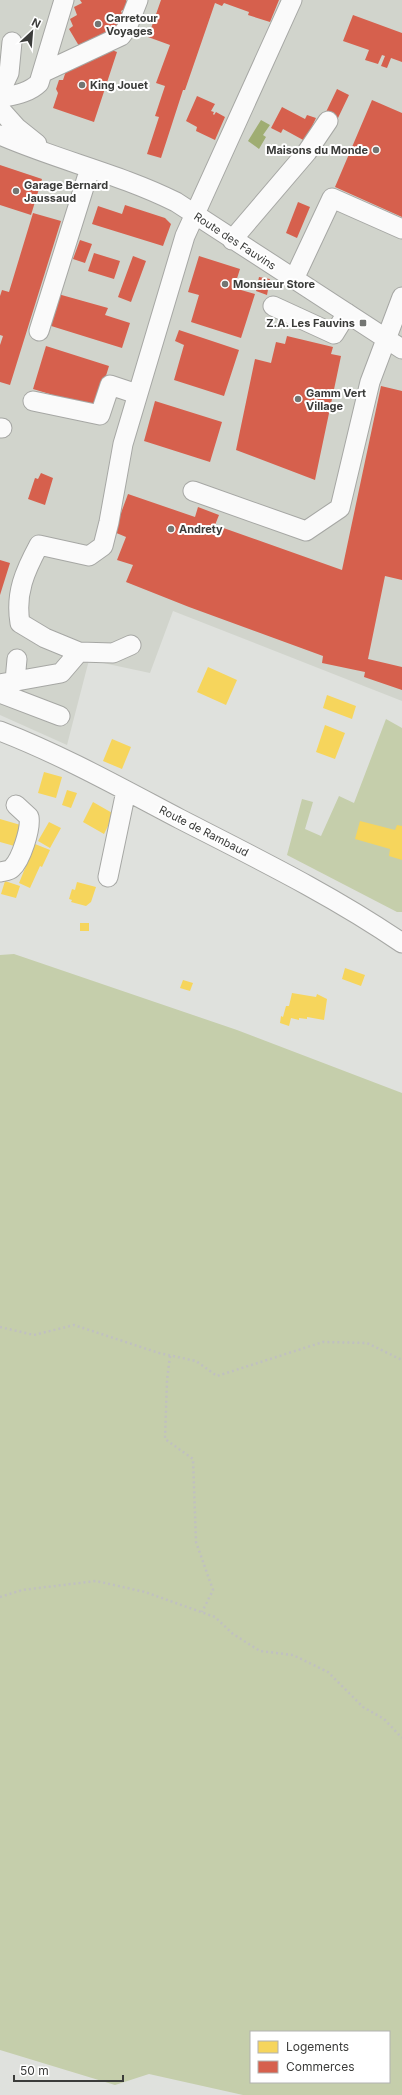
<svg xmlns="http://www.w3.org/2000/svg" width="402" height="2095" font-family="Inter,sans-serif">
<rect width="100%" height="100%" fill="#dfe1dd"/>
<path fill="#d1d4cc" d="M0,0H402V701L173,611L150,673L89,660L67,745L0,715Z"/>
<path fill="#c5ceab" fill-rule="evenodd" d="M386,719L402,728V912H397L287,855L302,799L313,802L305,829L321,836L339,796L354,803Z
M14,954L237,1030L402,1093V2095H243L149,2074L115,2085L0,2050V955ZM251,2032H389V2082H251Z"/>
<path fill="#9fad72" d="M261,120L270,125L263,135L266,137L259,149L248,141Z"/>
<path fill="#f6d55c" d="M208,667L237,680L226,705L197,692Z
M327,695L356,706L352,719L323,708Z
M325,725L345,733L335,759L316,752Z
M112,739L131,747L122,769L103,761Z
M44,772L62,777L56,798L38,793Z
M67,790L77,793L71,808L62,805Z
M93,802L114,814L104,834L83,822Z
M0,819L24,826L18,847L0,842Z
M360,821L395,830L397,825L402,826V860L389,856L390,849L355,839Z
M49,822L61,828L50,848L38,841Z
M35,844L50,850L42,867L40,866L30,888L19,883Z
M5,881L20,886L16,898L1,894Z
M77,882L96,887L91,902L86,906L71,902L72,900L69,899L72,889L75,890Z
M80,923H89V931H80Z
M345,968L365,975L361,986L342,979Z
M183,980L193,983L190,991L180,988Z
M292,993L316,997L317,994L327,999L324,1020L307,1017V1019L299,1018V1020L291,1018L289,1026L280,1023L281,1016L283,1017L286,1006H289Z"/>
<path fill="#d6604d" d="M80,0H126L129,6L121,11L124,18L117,22L120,30L82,51L69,29L73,26L70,19L77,15L74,7L82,3Z
M161,0H279L270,22L248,15L249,12L224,3L222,6L215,3L185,90H183L161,158L147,154L159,117L155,116L165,86L156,83L170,45L148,37Z
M353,15L402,33V62L391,58L387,68L381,66L385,56L382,55L378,64L365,60L369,50L343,41Z
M109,49L117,52L94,122L53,108L58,93L56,89L59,80H63L67,68Z
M337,89L349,95L338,118L326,112Z
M197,96L215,104L211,111L214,112L213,114L214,115L216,112L225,117L215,140L196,131L197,127L186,121Z
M372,100L402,113V217L335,187Z
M282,107L305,119L307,115L316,118L305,141L283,129L281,133L271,128Z
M0,165L42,179L31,215L0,205Z
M298,202L310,207L297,238L286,233Z
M125,205L165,218L171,224L163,246L92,224L98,206L122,214Z
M33,213L61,221L10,385L0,382V345L3,336L0,335V296L2,290L9,292Z
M80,240L92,244L85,263L73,259Z
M94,253L120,261L114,279L88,271Z
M133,256L146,261L131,302L118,297Z
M199,256L240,269L234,288L255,294L241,338L191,322L199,295L188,292Z
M259,277L270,279L267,295L256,291Z
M58,294L108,308L105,315L130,323L122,348L48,325Z
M179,330L239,350L224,396L174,380L184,345L175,341Z
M287,336L333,347L331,354L341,356L315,480L236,450L255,359L271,363L276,342L285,344Z
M46,346L109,366L96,408L33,389Z
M381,386L402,391V580L385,576L368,659L402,667V690L364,677L365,672L322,663L323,656L189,607L126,582L133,565L117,560L126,537L114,532L128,494L195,517L198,507L219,515L215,525L342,570Z
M155,401L222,422L210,462L144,441Z
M41,473L53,478L45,505L28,499L35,478L38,479Z
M0,560L10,563L0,595Z"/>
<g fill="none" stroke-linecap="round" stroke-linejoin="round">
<defs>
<path id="minor" d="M44,72L121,36L127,28L138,0
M0,92L9,73L12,42
M0,98C14,95 29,93 39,83L64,0
M0,109L17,128L37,144
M0,135C57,160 120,174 176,202L402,349
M232,240L307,152L328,121
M294,279L332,198L402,229
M273,306L334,334L347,313
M39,331L90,168
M33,401L100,415L110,385L137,394
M0,428H2
M193,491L306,531L340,508L370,382L402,297
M79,652L45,638L20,623C15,593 25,571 39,545L89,556L103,546L109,522L123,444L185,236L292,0
M15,681L17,659
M0,684L61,673L79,652L113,653L131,645
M0,693L60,716
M0,731C62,755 121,788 180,819C256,858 332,895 402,943
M0,872C4,871 9,871 12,868C21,860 31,829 29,817L16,805
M108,877L126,791"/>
</defs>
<use href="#minor" stroke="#a6a7a4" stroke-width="21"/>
<path stroke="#c0c0c0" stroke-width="2.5" stroke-dasharray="2 3" stroke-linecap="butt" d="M0,1327L34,1335L74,1325L159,1353L196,1361L217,1376L323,1342L367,1343L402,1360
M170,1356L167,1380L165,1439L193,1459L196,1542L213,1590L202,1612
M0,1597L22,1590L96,1581L145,1592L215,1617L233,1634L260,1651L293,1655L328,1672L363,1707L384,1719L402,1738"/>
<use href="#minor" stroke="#fafafa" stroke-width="19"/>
</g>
<g fill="#747673" stroke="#fff" stroke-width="1.5">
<circle cx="98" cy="24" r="4"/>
<circle cx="82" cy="85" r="4"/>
<circle cx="376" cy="150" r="4"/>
<circle cx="16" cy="191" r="4"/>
<circle cx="225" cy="284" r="4"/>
<rect x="359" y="319" width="8" height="8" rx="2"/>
<circle cx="298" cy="399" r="4"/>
<circle cx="171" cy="529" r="4"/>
</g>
<g text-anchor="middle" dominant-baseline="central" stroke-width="4" stroke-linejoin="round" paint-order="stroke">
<g font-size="11" font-weight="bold" fill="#3b3c3a" stroke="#fff" text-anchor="start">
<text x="106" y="18">Carretour<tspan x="106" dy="13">Voyages</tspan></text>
<text x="90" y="85">King Jouet</text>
<text x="368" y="150" text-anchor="end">Maisons du Monde</text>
<text x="24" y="185">Garage Bernard<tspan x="24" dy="13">Jaussaud</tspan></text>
<text x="233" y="284">Monsieur Store</text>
<text x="355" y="323" text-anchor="end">Z.A. Les Fauvins</text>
<text x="306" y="393">Gamm Vert<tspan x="306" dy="13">Village</tspan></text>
<text x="179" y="529">Andrety</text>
</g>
<g font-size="11" fill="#3b3c3a" stroke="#fff">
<text transform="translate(235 241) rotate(33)">Route des Fauvins</text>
<text transform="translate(204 831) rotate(27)">Route de Rambaud</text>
</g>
</g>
<rect x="250" y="2031" width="140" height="52" fill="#ffffff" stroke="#b1b1b0"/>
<rect x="258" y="2041" width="20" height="12" fill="#f6d55c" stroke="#b1b1b0"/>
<text x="286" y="2051" font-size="12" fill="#3b3c3a">Logements</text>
<rect x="258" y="2061" width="20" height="12" fill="#d6604d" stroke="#b1b1b0"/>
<text x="286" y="2071" font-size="12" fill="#3b3c3a">Commerces</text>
<g transform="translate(32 32) rotate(26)" stroke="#ffffff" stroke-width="3" paint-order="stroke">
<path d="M0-3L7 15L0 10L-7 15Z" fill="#3b3c3a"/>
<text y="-6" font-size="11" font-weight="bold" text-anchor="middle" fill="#3b3c3a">N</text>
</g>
<path d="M14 2075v6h109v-6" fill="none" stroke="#3b3c3a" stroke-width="2"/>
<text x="20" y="2075" font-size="12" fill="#3b3c3a" stroke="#ffffff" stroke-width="3" paint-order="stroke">50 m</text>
</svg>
